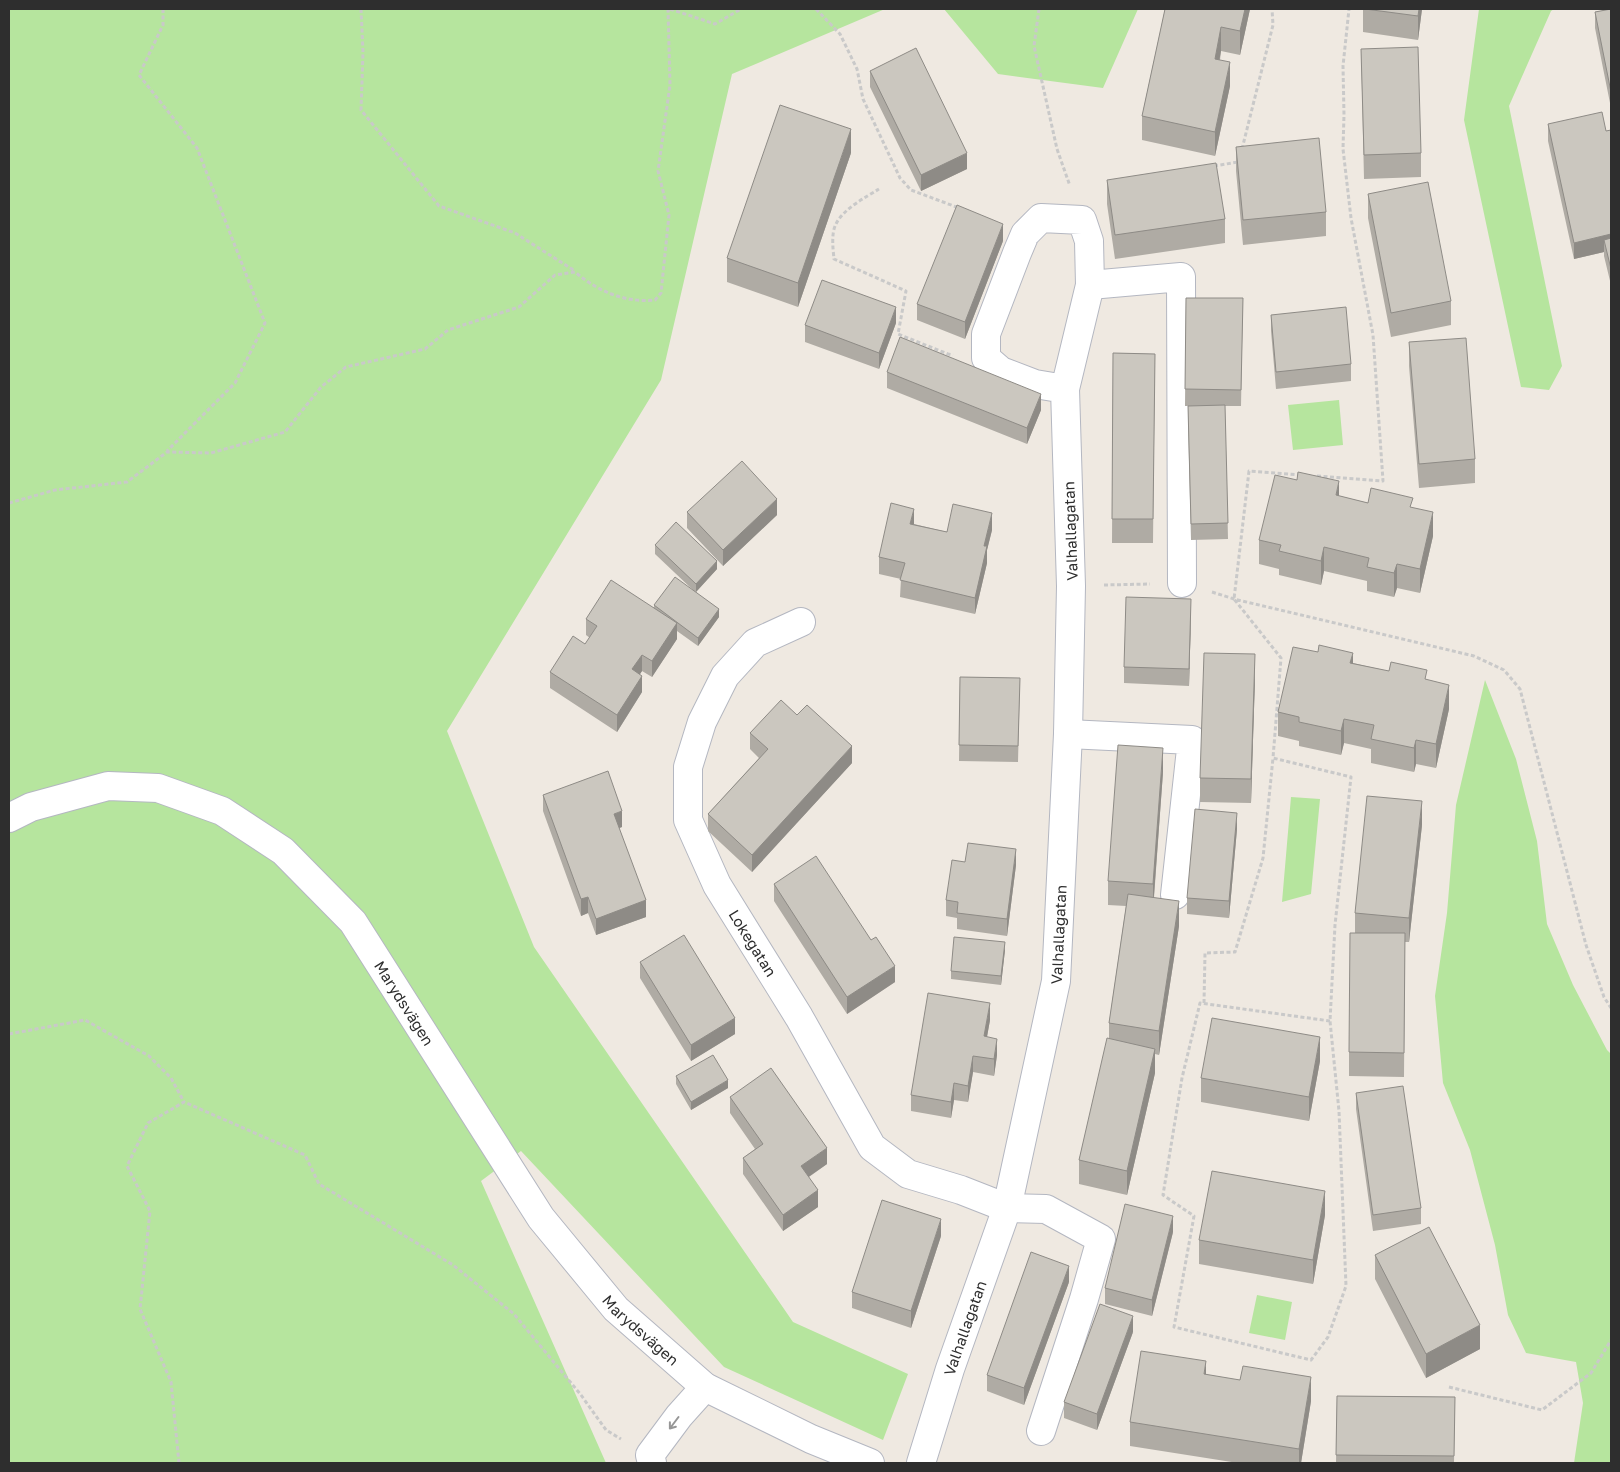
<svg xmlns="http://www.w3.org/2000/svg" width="1620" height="1472" font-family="'Golos Text',sans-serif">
<rect width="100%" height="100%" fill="#efe9e1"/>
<path fill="#b6e59e" d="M9,9H885L732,74L661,380L447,731L534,947L793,1322L908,1374L883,1440L724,1367L521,1151L481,1181L606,1463H9Z
M944,9H1138L1103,88L998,74Z
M1479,9H1554L1551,11L1509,106L1562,366L1549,390L1521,387L1464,120Z
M1339,400L1343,445L1293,450L1288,405Z
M1485,680L1516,759L1537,841L1547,924L1573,985L1607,1050L1611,1054V1463H1574L1583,1403L1576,1362L1526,1353L1508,1315L1495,1245L1470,1150L1443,1083L1435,996L1447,913L1456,805Z
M1291,797L1320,799L1311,894L1282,902Z
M1257,1295L1292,1302L1285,1340L1249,1333Z"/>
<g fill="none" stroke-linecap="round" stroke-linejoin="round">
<defs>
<g id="minor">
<path d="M1090,285L1181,277L1182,583"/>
<path id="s1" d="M801,622L755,643L725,676L702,722L688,767V820L717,885L799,1017L872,1147L908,1174L961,1190L1007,1208L1046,1209L1101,1239L1084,1299L1041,1431"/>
<path d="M1068,734L1192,740L1175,895"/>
<path id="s2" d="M9,818L31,807L108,786L158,788L222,811L283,851L353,922L541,1218L616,1309L705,1387L811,1439L870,1463"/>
<path d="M652,1463L650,1455L679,1416L705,1387"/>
<path id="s3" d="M921,1463L950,1369L1007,1208L1056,981L1068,734L1071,586L1065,389L1090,285L1089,241L1082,220L1041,218L1025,234L1017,253L986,334V358L1001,371L1035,384L1065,389"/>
</g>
</defs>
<use href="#minor" stroke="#b4b7c1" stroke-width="30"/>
<path stroke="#c9c9c9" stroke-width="3" stroke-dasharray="4 2.5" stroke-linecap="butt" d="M163,9V25L139,75L197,148L265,323L235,383L167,451
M361,9L363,52L361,110L439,206L515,233L575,271
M670,9L715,24L741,9
M816,9L840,34L857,69L863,99L900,178L911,190L959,208
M1039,9L1034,46L1057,149L1070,186
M1242,149L1273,25L1272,9
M1214,166L1238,162V160
M879,189C866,197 843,209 836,224C831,233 833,249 834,259L906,291L898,334L948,354L953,355
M1301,475L1249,471L1234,599L1281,658L1273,758L1351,777L1335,925L1330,1021L1339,1111L1346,1286L1328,1337L1311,1360L1174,1327L1194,1216L1163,1195L1182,1078L1200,1003L1330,1021
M1317,476L1383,481L1373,335L1351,218L1343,149L1344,115L1343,66L1349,9
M9,503L55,490L127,482L167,452L211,453L285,432L321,387L346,367L425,349L448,330L519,307L555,275L575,272C598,291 624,303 655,300L661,293L669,215L658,171L670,85L668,9
M1104,585L1150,584
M1212,592L1234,599L1474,656L1504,670L1520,689L1586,945L1604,997L1611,1008
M1204,1003L1205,953L1235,952L1263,858L1273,758
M9,1034L85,1020L149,1056L171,1078L184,1102
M1449,1387L1542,1410L1591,1373L1611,1340
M179,1463L171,1382L140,1309L150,1211L127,1166L148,1123L184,1102L305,1155L319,1184L453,1265L514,1314L581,1395L606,1430L621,1439"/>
<use href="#minor" stroke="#fff" stroke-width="28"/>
</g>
<path fill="#afaba4" d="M1165,9H1250L1240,55L1221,51L1220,60L1230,86L1215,156L1142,140V116Z
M1363,9H1422L1418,40L1363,32Z
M1611,9V108L1595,28V12Z
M1361,49L1421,153V177L1364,179Z
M870,71L967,169L921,191L870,87Z
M1548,124L1606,131L1611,130V285L1604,256V252L1574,259L1548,141Z
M1236,147L1326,212V236L1243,245L1236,171Z
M851,153L798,307L727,282V258Z
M1107,180L1225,219V243L1115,259L1107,204Z
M1368,194L1451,301V325L1391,337L1368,218Z
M1003,241L965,339L917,320V304Z
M1186,298H1243L1241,406H1225L1228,539L1191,540L1188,422V406H1189H1185Z
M1271,315L1351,364V381L1276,389L1271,331Z
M896,323L879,369L805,342V325Z
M1409,342L1475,459V483L1419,488L1409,366Z
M1113,353L1155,354L1153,543H1112Z
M887,372L1041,410L1027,444L887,388Z
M1339,496L1368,503L1413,508L1433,536L1420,593L1397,588L1394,597L1367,591V581L1324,571L1321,585L1279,575V569L1259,564V540Z
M687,512L777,515L723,566L687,528Z
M914,524L947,532L992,530L987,550V563L975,614L900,597L901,579L879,574V557Z
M655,545L717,569L696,592L719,617L698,646L677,631V639L652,677L642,671L640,674L642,692L617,732L550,688V672L585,644L590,638L586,635V619L654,607V605L693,590L655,554Z
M1191,615L1189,686L1124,683V667Z
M1353,663L1427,680L1449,709L1436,768L1416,764L1414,772L1371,763V749L1344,743L1341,755L1299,746V741L1278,736V712Z
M960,677L1020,678L1018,762L959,761Z
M1255,678L1251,803L1200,802V778Z
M750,733L852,763L752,872L708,831V814L759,758L750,749Z
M1163,772L1154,898L1179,926L1159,1055L1155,1054V1073L1127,1195L1079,1184V1160L1109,1038V1023L1126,906L1108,905V881Z
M543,795L622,827L619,828L646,917L596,935L588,913L581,916L543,811Z
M1422,825L1409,942H1405L1404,1077L1349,1076V1052L1355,933V913Z
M1237,829L1229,918L1187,914V898Z
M965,862L1016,865L1007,936L957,929V918L946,916V900Z
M774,884L895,982L847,1014L774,901Z
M1005,950L1001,985L951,979V971Z
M640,962L735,1034L691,1061L640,978Z
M990,1020L987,1037L997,1055L994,1076L973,1072L968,1102L954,1100L951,1118L911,1111V1095Z
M1320,1061L1309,1121L1201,1102V1078Z
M676,1076L728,1088L691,1110L676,1084Z
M1356,1093L1421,1208V1224L1373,1231L1356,1109Z
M730,1097L827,1164L809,1177L818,1207L783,1231L743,1174V1158L755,1149L730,1113Z
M1325,1215L1313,1284L1199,1264V1240Z
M1173,1232L1152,1316L1105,1304V1288Z
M941,1236L911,1328L852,1308V1292Z
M1375,1255L1480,1349L1426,1378L1375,1279Z
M1069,1282L1024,1405L987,1391V1375Z
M1133,1332L1097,1430L1064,1418V1402Z
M1206,1375L1311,1401L1301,1463H1238L1130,1446V1422Z
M1337,1396L1455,1397L1454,1463H1336Z"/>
<path fill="#8e8b86" d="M1245,9H1250L1240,55V31Z
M1419,9H1422L1418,40V16Z
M1221,27V51L1215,83V59Z
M1230,62V86L1215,156V132Z
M851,129V153L798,307V283Z
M967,153V169L921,191V175Z
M1003,224V241L965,339V322Z
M1611,234V251L1604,240V252L1574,259V243Z
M896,307V323L879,369V353Z
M1041,394V410L1027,444V428Z
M1339,481V505L1336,495Z
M777,499V515L723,566V550Z
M914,509V525L910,524Z
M1433,512V536L1420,593V569Z
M992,513V530L987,550V563L975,614V598L984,546Z
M1324,547V571L1321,585V561Z
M717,561V569L696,592V584Z
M1397,564V588L1394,597V573Z
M1191,599V615L1189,686V669Z
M719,609V617L698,646V638Z
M677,623V639L652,677V661Z
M1353,653V677L1350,663Z
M1255,654V678L1251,803V779Z
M642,655V671L632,686V669Z
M642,676V692L617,732V715Z
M1449,685V709L1436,768V744Z
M1344,719V743L1341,755V731Z
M1416,740V764L1414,772V748Z
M852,746V763L752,872V855Z
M1163,748V772L1153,908V884Z
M1422,801V825L1409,942V918Z
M622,811V827L614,830V814Z
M1237,813V829L1229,918V901Z
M1016,849V865L1007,936V919Z
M588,897V913L581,916V899Z
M646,900V917L596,935V919Z
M1179,901V926L1159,1055V1031Z
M1005,942V950L1001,985V976Z
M895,966V982L847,1014V997Z
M990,1003V1020L984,1053V1036Z
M735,1018V1034L691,1061V1045Z
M1320,1037V1061L1309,1121V1097Z
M997,1039V1055L994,1076V1059Z
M1155,1049V1073L1127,1195V1171Z
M973,1056V1072L968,1102V1086Z
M728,1080V1088L691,1110V1102Z
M954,1083V1100L951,1118V1102Z
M827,1148V1164L801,1182V1166Z
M818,1190V1207L783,1231V1215Z
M1325,1191V1215L1313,1284V1260Z
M1173,1216V1232L1152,1316V1300Z
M941,1219V1236L911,1328V1311Z
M1069,1266V1282L1024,1405V1388Z
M1133,1316V1332L1097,1430V1414Z
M1480,1325V1349L1426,1378V1354Z
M1206,1361V1385L1204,1374Z
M1311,1377V1401L1301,1463H1299V1449Z"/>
<path fill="#cbc7bf" stroke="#8e8b86" d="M1165,9H1245L1240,31L1221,27L1215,59L1230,62L1215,132L1142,116Z
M1365,9H1419L1418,16Z
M1611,9V92L1595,12Z
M1418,47L1421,153L1364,155L1361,49Z
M916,48L967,153L921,175L870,71Z
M780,105L851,129L798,283L727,258Z
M1602,112L1606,131L1611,130V234L1574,243L1548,124Z
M1319,138L1326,212L1243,220L1236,147Z
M1216,163L1225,219L1115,235L1107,180Z
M1428,182L1451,301L1391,313L1368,194Z
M957,205L1003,224L965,322L917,304Z
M1611,238V269L1604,240Z
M822,280L896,307L879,353L805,325Z
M1186,298H1243L1241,390L1185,389Z
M1346,307L1351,364L1276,372L1271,315Z
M900,337L1041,394L1027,428L887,372Z
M1466,338L1475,459L1419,464L1409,342Z
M1113,353L1155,354L1153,519H1112Z
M1225,405L1228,523L1191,524L1188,406Z
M742,461L777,499L723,550L687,512Z
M1298,472L1339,481L1336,495L1368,503L1371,488L1413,498L1410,507L1433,512L1420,569L1397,564L1394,573L1367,567L1369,558L1324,547L1321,561L1279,551L1281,545L1259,540L1275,475L1297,480Z
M891,503L914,509L910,524L947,532L953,504L992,513L984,546H987L975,598L900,580L905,563L879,557Z
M676,522L717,561L696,584L655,545Z
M675,577L719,609L698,638L654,605Z
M611,580L677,623L652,661L642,655L632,669L642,676L617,715L550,672L573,636L585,644L597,626L586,619Z
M1126,597L1191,599L1189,669L1124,667Z
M1319,645L1353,653L1350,663L1389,671L1391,662L1427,670L1425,679L1449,685L1436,744L1416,740L1414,748L1371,739L1374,725L1344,719L1341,731L1299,722V717L1278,712L1293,647L1318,652Z
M1204,653L1255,654L1251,779L1200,778Z
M960,677L1020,678L1018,746L959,745Z
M781,700L797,715L807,705L852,746L752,855L708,814L768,749L750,733Z
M1118,745L1163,748L1153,884L1108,881Z
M608,771L622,811L614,814L646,900L596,919L588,897L581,899L543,795Z
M1367,796L1422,801L1409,918L1355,913Z
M1195,809L1237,813L1229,901L1187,898Z
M968,843L1016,849L1007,919L957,913L958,902L946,900L952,860L965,862Z
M816,856L871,940L876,937L895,966L847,997L774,884Z
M1128,894L1179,901L1159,1031L1109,1023Z
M1350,933H1405L1404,1053L1349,1052Z
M684,935L735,1018L691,1045L640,962Z
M954,937L1005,942L1001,976L951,971Z
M928,993L990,1003L984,1036L997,1039L994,1059L973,1056L968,1086L954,1083L951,1102L911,1095Z
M1212,1018L1320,1037L1309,1097L1201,1078Z
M1107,1038L1155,1049L1127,1171L1079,1160Z
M713,1055L728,1080L691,1102L676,1076Z
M771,1068L827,1148L801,1166L818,1190L783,1215L743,1158L763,1144L730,1097Z
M1403,1086L1421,1208L1373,1215L1356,1093Z
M1212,1171L1325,1191L1313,1260L1199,1240Z
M882,1200L941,1219L911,1311L852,1292Z
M1125,1204L1173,1216L1152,1300L1105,1288Z
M1429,1227L1480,1325L1426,1354L1375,1255Z
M1031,1252L1069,1266L1024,1388L987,1375Z
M1100,1304L1133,1316L1097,1414L1064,1402Z
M1141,1351L1206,1361L1204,1374L1240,1380L1243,1366L1311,1377L1299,1449L1130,1422Z
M1337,1396L1455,1397L1454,1456L1336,1455Z"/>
<defs><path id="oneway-shaft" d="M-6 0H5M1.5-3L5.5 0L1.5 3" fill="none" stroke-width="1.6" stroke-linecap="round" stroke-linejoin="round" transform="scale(1.25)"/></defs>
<use stroke="#969696" href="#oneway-shaft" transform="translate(674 1423) rotate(127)"/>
<g text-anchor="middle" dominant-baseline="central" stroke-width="4" stroke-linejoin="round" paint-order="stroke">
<g font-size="15" fill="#2e2e2e" stroke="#fff">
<text transform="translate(1070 531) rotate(-92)">Valhallagatan</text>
<text stroke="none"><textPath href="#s3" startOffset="548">Valhallagatan</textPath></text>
<text stroke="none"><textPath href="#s1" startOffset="386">Lokegatan</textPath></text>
<text stroke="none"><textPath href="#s2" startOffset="491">Marydsvägen</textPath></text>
<text stroke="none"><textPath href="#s3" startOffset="142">Valhallagatan</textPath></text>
<text stroke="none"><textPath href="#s2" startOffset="896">Marydsvägen</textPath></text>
</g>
</g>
<rect width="1620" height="1472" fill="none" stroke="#2e2e2e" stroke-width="20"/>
</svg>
